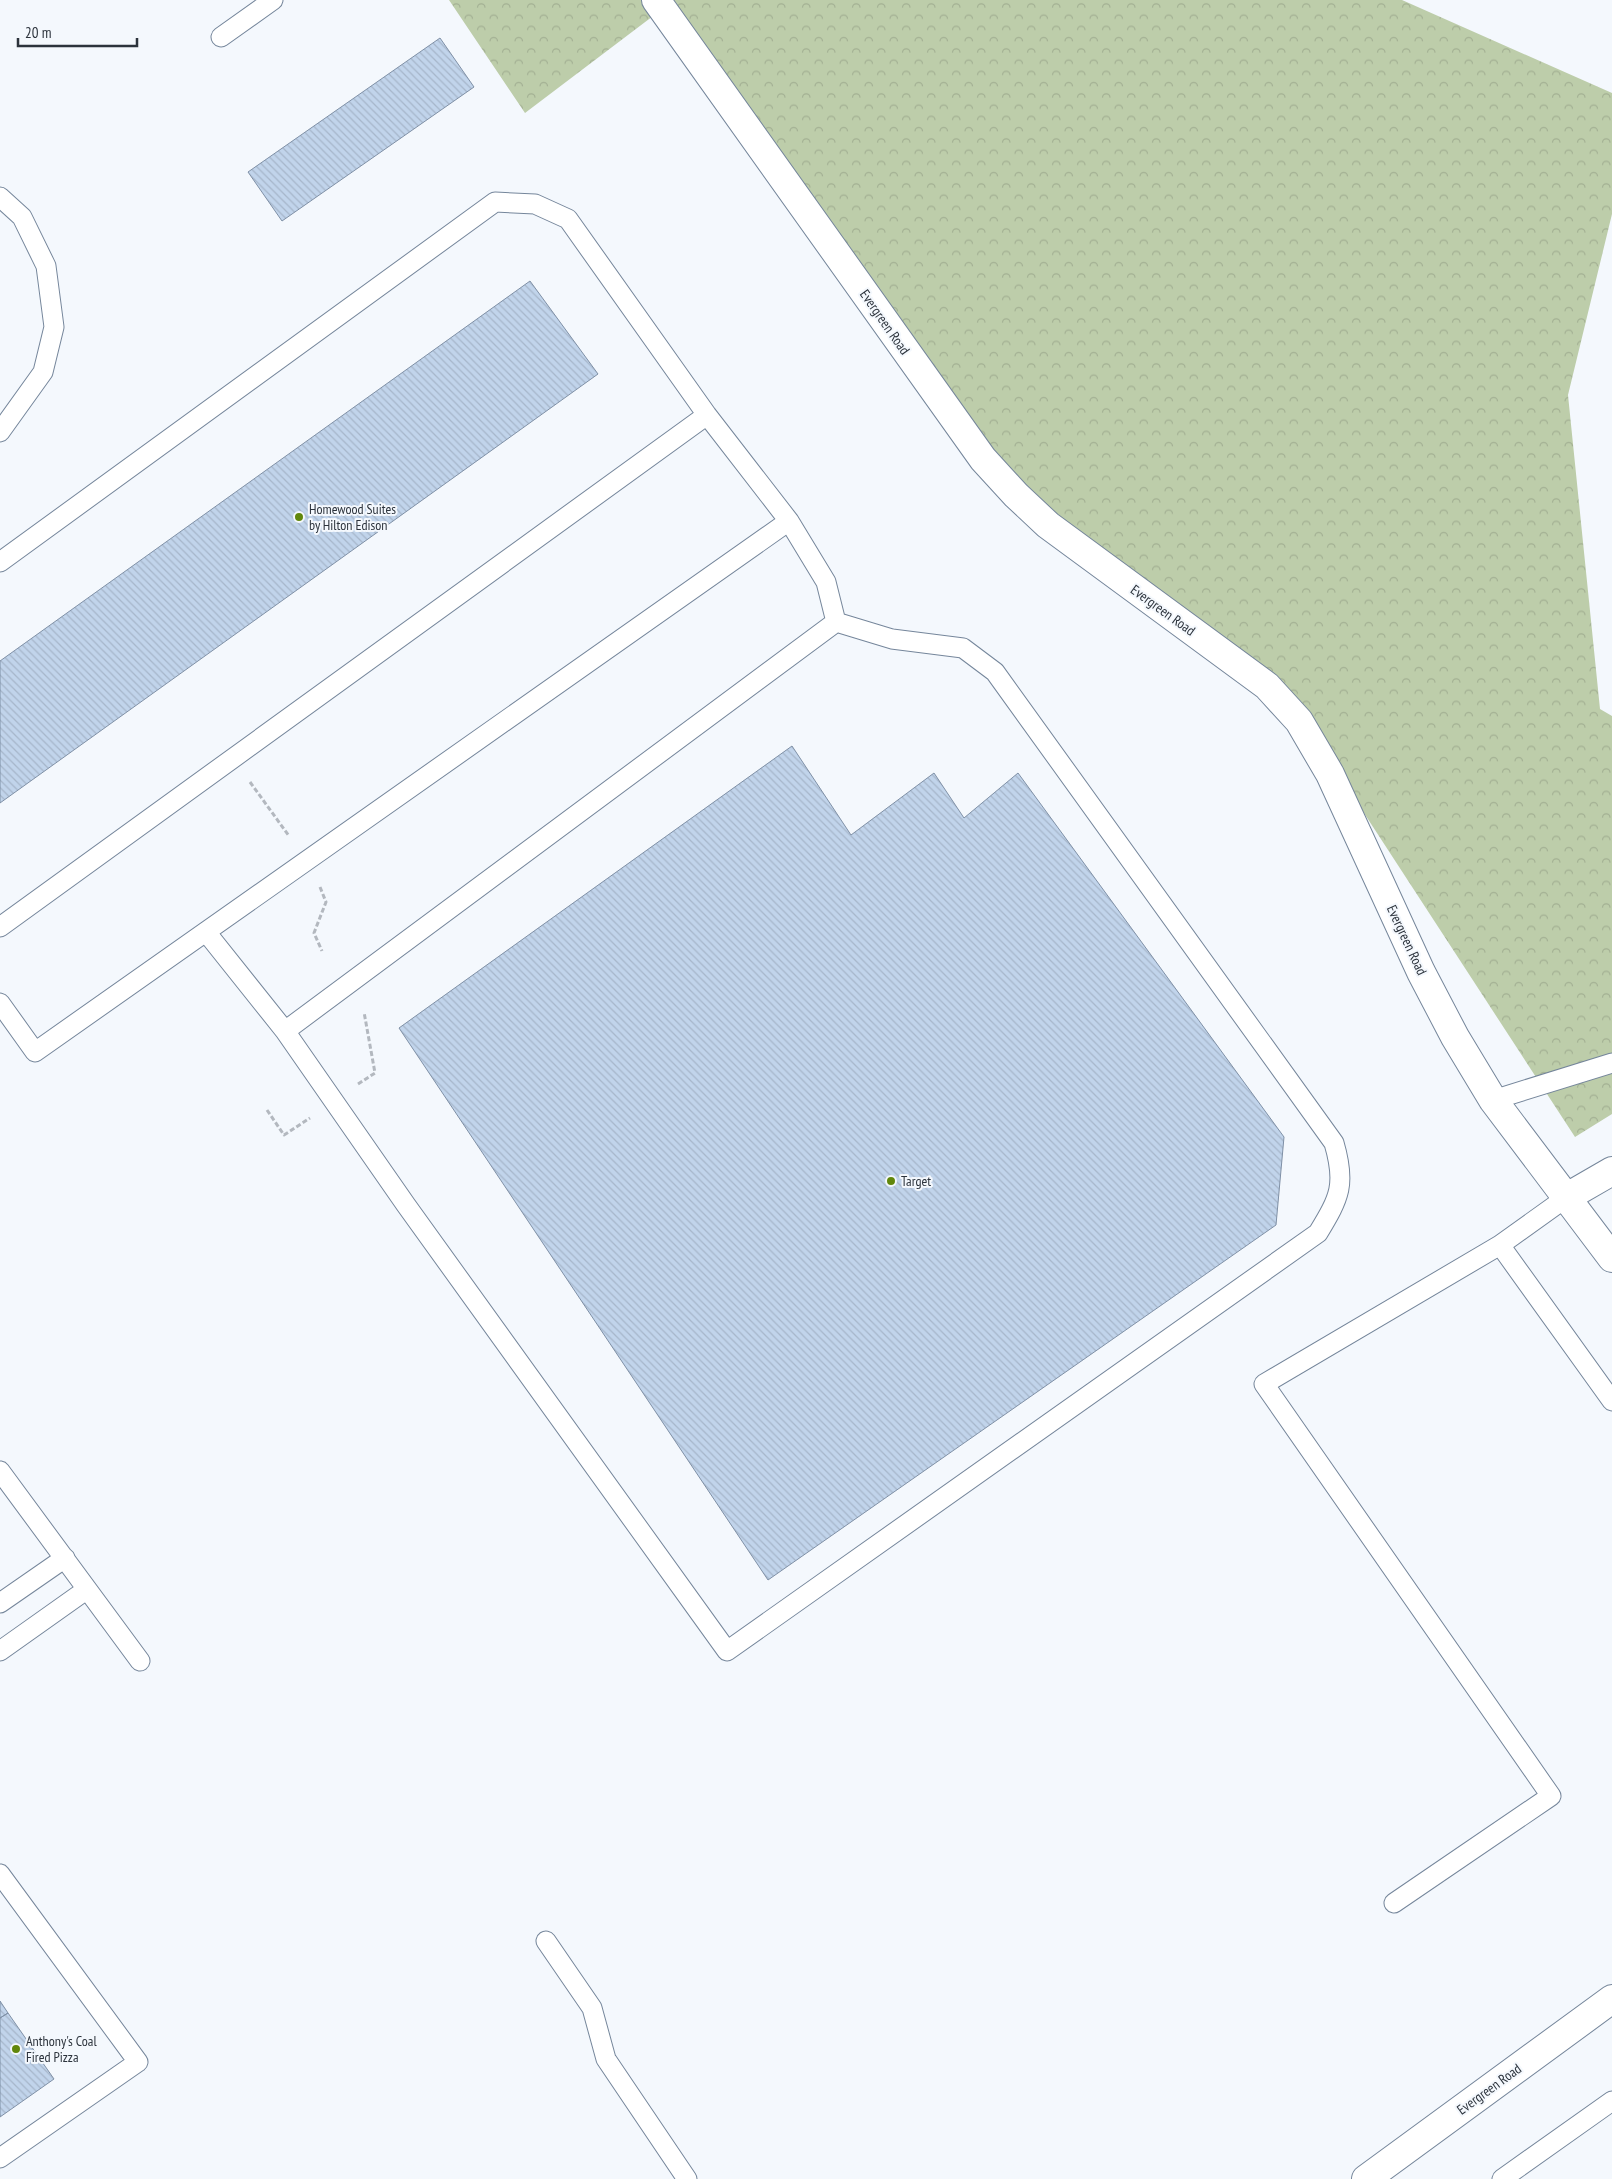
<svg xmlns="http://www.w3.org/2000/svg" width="1612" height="2179" font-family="'PT Sans Narrow',sans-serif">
<defs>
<pattern id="forest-crowns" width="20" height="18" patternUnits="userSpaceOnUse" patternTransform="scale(1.25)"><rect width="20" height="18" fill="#bdcdaa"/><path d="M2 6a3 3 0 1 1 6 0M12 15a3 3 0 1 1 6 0" fill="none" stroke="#a3b093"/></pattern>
<pattern id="building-back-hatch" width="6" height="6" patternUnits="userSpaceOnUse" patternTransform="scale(1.25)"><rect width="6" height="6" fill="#c1d4eb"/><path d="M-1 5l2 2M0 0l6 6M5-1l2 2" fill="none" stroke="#a6b6ca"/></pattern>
</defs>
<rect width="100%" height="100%" fill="#f4f8fd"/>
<path fill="url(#forest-crowns)" d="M449,0H1402L1612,93V214L1568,395L1600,709L1612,716V1114L1575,1137L1291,701L986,464L661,10L525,113Z"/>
<path fill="url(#building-back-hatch)" stroke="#7f90a6" d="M440,38L474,87L282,221L248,172Z
M530,281L598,374L0,803V661Z
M792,746L851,835L934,773L964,818L1018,773L1284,1137L1276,1225L768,1580L399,1028Z
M0,2001L8,2013L0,2018Z
M8,2013L54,2079L0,2117V2018Z"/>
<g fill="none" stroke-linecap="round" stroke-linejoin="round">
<defs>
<path id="service" d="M221,37L273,0
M0,197L22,217L46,266L54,327L43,372L0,432
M0,562L495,202L535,204L568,219L707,415L789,521L826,582L836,622
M0,927L707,415
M206,932L285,1031L406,1205L727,1651L1318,1233C1340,1197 1346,1184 1334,1143L995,672L963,648L892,639L836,622
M0,1003L35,1052L789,521
M285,1031L836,622
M1493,1100L1612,1063
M1500,1245L1612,1401
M0,1471L140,1661
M0,1603L65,1558
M0,1651L86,1590
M0,1874L138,2062L0,2158
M1394,1903L1551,1796L1264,1384L1500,1245L1567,1197
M546,1941L592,2008L606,2059L687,2179
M1502,2179L1612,2101"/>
<path id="minor" d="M656,0L983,459L1016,495L1048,525L1267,686L1299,721L1330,774L1421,972L1455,1037L1493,1100L1612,1258
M1567,1197L1612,1171
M1366,2179L1612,1999"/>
</defs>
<use href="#service" stroke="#75869b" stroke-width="21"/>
<use href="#minor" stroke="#75869b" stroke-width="30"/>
<path stroke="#b3b8bf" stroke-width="3" stroke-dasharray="5 2.5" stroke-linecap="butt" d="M250,782L289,836
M320,887L326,902L314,933L322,951
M358,1084L375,1073L364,1012
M267,1110L284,1135L310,1118"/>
<use href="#service" stroke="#fff" stroke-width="19"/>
<use href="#minor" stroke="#fff" stroke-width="28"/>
</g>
<g fill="#61870c" stroke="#f4f8fd" stroke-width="2">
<circle cx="299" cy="517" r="5"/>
<circle cx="891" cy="1181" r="5"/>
<circle cx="16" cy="2049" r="5"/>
</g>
<g text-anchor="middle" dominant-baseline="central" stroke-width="4" stroke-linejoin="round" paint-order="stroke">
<g font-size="14" fill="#2c333c" stroke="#f4f8fd">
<text transform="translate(885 322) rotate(55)">Evergreen Road</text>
<text transform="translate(1163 610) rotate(36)">Evergreen Road</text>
<text transform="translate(1407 940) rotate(65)">Evergreen Road</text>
<text transform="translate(1489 2089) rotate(-36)">Evergreen Road</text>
</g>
<g font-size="14" fill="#2c333c" stroke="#f4f8fd" text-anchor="start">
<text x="309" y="509">Homewood Suites<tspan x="309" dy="16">by Hilton Edison</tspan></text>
<text x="901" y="1181">Target</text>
<text x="26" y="2041">Anthony's Coal<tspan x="26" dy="16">Fired Pizza</tspan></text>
</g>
</g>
<path d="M18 38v8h119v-8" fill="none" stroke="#2c333c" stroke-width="2.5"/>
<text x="25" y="38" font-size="15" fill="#2c333c" stroke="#f4f8fd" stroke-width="4" paint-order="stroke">20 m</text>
</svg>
